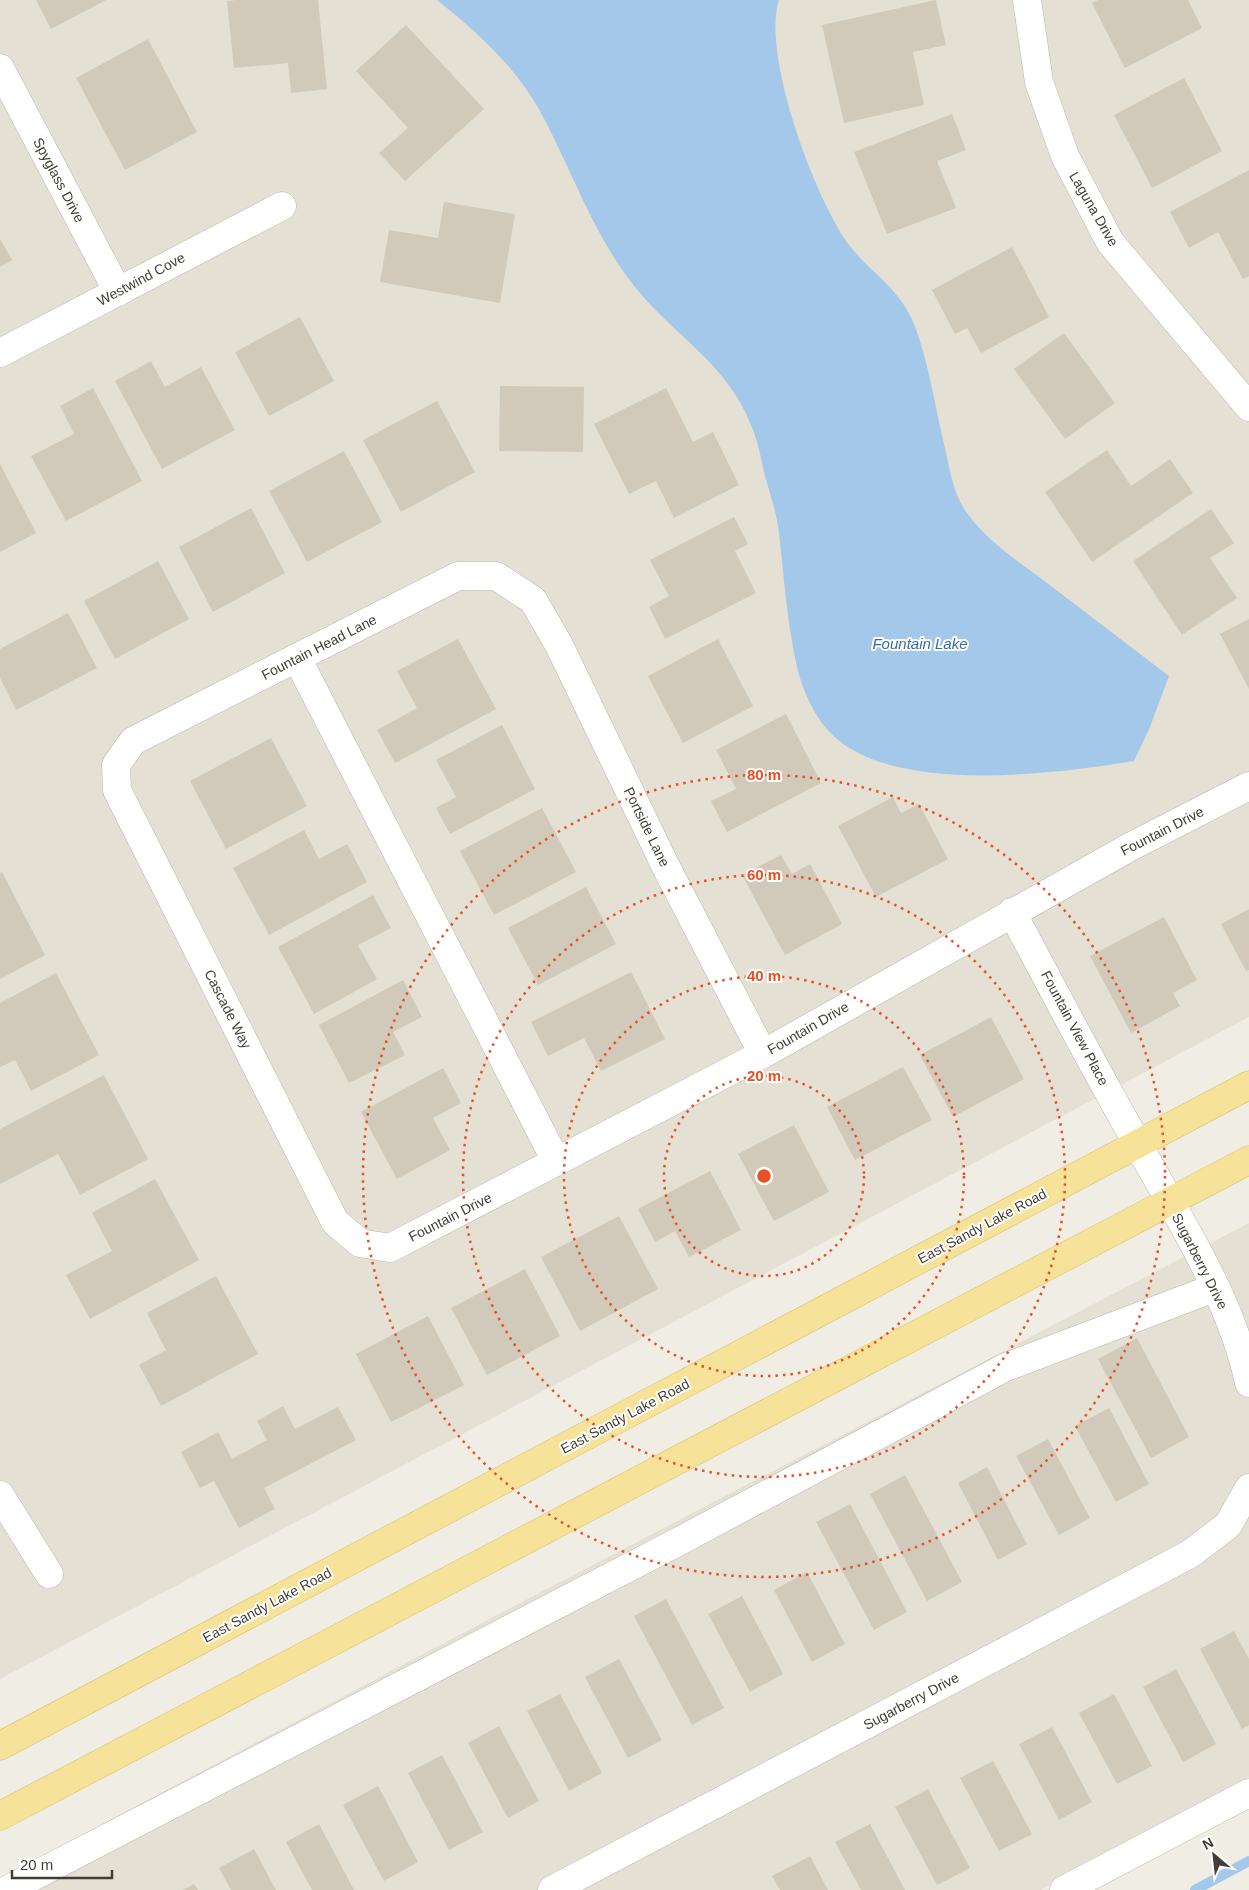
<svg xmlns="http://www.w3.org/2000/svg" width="1249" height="1890" font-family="Helvetica,sans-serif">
<rect width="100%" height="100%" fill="#f0eee4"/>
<path fill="#e4e0d3" d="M0,0H1249V1017L0,1679Z
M1249,1223V1777L1158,1829L1041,1890H0V1878L497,1615Z"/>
<path fill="#a4c8e9" d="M437,0H779C761,54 815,199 849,245C870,272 901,290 914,324C929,363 935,407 945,448C950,471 953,494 967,513C988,542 1019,562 1047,583C1088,614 1128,645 1169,676L1150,727L1134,761C1056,774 899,794 836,738C816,721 803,692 797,667C787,623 784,577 779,533C777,514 770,494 765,476C761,459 758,441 751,425C726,362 675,337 635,287C593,235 572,170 540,111C516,67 476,31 437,0Z"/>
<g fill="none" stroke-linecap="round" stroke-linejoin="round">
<path stroke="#a4c8e9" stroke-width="10" d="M1195,1890L1249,1861"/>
</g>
<path fill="#d1cabb" d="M36,0H106L51,29Z
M236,0H318L327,89L291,93L288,63L234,68L227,1Z
M936,0L946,45L913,52L924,105L844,123L822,25Z
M1098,0H1188L1202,28L1125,68L1092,3Z
M406,25L484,109L405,181L379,153L408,128L356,71Z
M148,39L197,132L125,170L76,78Z
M1184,78L1222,151L1152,188L1114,115Z
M952,114L966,150L937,161L956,208L887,234L854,152Z
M1249,170V276L1243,279L1218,232L1189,248L1170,212Z
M444,202L515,214L500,303L380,282L389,230L438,238Z
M0,239L12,260L0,267Z
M1012,247L1049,317L981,353L967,328L955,334L932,290Z
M300,317L334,381L269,416L235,352Z
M1064,333L1115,403L1065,439L1014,369Z
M151,361L165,387L201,367L235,430L162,469L115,381Z
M500,386L584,387L583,452L499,451Z
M93,388L142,481L66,521L31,456L74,434L60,406Z
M666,388L693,442L713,432L739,485L674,518L656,481L629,494L594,424Z
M437,401L475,472L401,512L363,440Z
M1107,450L1131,486L1170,459L1193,493L1092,562L1045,492Z
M344,451L382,522L307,562L269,491Z
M0,464L36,533L0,552Z
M251,508L285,573L213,612L179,547Z
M1211,509L1234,543L1210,558L1237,598L1182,635L1133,561Z
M734,517L748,544L735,551L756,593L665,639L649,607L669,596L650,560Z
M158,561L189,619L115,659L84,601Z
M68,613L97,668L16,710L0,678V649Z
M1249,619V689L1220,634Z
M458,639L496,709L395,763L377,730L417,708L397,671Z
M718,639L753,706L683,743L648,676Z
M786,714L821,783L727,832L711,801L736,789L716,750Z
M502,725L535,789L450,834L436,808L456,797L436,760Z
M271,738L307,806L226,849L190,781Z
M893,797L901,813L919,804L948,859L876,897L838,826Z
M542,808L576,872L494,915L460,851Z
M304,830L319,859L347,844L367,882L269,935L233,868Z
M781,855L792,874L810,864L842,924L785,955L742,875Z
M2,872L45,955L0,979V873Z
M586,887L616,944L538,985L508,928Z
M373,895L391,928L358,945L377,979L314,1014L278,947Z
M1249,909V970L1246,971L1221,924Z
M1164,917L1197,980L1173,993L1180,1006L1131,1033L1090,956Z
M631,972L665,1039L601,1071L584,1038L548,1056L531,1022Z
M56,973L99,1055L31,1091L15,1060L0,1067V1003Z
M403,980L422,1017L393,1032L405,1055L349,1083L319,1025Z
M991,1017L1024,1079L953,1117L920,1055Z
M903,1067L932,1120L855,1160L827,1107Z
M443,1068L461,1103L433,1118L450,1150L397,1179L361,1112Z
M104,1075L148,1159L80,1195L58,1154L0,1184V1129Z
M794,1125L829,1192L774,1221L738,1154Z
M710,1171L741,1230L689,1257L675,1231L655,1242L638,1209Z
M155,1179L199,1260L90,1319L66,1275L112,1251L92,1213Z
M619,1216L658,1289L580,1331L541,1257Z
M525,1269L560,1336L487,1375L451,1308Z
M216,1276L258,1354L161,1406L139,1365L166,1350L147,1313Z
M428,1316L464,1385L391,1422L356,1354Z
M1137,1338L1189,1437L1151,1458L1098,1359Z
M283,1406L295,1429L338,1407L356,1440L264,1488L275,1509L239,1528L214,1481L200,1488L181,1452L218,1432L232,1459L267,1440L257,1421Z
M1109,1408L1149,1484L1116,1502L1075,1426Z
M1048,1439L1090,1518L1059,1535L1016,1456Z
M987,1467L1027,1544L998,1560L958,1483Z
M905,1475L962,1582L927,1601L870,1494Z
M850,1504L907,1612L874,1630L816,1522Z
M807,1572L845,1644L812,1662L774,1590Z
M742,1596L783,1674L750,1692L708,1614Z
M666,1599L724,1708L692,1725L634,1616Z
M1234,1631L1249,1659V1725L1242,1729L1200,1649Z
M619,1659L662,1740L628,1758L585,1677Z
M1176,1669L1216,1744L1183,1762L1143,1687Z
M560,1694L602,1773L569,1791L527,1711Z
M1114,1694L1152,1766L1117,1784L1079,1713Z
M499,1726L539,1801L508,1818L468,1743Z
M1052,1727L1092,1802L1059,1820L1019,1744Z
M442,1755L483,1832L449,1850L408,1773Z
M993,1761L1032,1834L999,1851L960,1778Z
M378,1786L418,1862L384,1881L343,1805Z
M928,1789L970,1868L937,1885L895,1807Z
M319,1824L354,1890H312L286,1842Z
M870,1824L905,1890H861L835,1842Z
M254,1849L276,1890H231L219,1868Z
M810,1856L828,1890H780L772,1876Z
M194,1884L198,1890H183Z"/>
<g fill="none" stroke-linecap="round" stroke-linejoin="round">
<defs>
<path id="minor" d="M1027,0L1039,82L1065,156L1110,242L1249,407
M0,68L118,292
M0,353L282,206
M297,658L556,1161
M1012,912C1053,990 1094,1067 1137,1143C1178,1217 1232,1300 1249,1383
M763,1054L665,865L559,645L533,600L496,576H458L133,741L116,765L117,790L335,1222L360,1243L390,1248L763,1054L1130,847L1249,786
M0,1495L49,1574
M7,1890L672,1545L1006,1367L1214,1288
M552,1890L1190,1554L1228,1525L1249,1488
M1064,1890L1249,1793"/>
<path id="major" d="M0,1746L1249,1085
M0,1816L1249,1160"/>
</defs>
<use href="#minor" stroke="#bbb6a8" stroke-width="29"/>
<use href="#major" stroke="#d9c06a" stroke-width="29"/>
<use href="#minor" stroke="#fff" stroke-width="28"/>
<use href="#major" stroke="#f6e298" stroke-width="28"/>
</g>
<g fill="none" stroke="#e85023" stroke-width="2.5" stroke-dasharray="2.5 5">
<circle cx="764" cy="1176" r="100"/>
<circle cx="764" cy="1176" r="200"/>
<circle cx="764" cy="1176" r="301"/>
<circle cx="764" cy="1176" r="401"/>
</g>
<g text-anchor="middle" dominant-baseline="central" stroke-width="4" stroke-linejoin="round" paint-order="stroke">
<g font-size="14" fill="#423e35" stroke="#fff">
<text transform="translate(59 180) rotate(62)">Spyglass Drive</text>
<text transform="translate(1094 209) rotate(60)">Laguna Drive</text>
<text transform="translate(141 279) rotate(-28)">Westwind Cove</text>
<text transform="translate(319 647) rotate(-27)">Fountain Head Lane</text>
<text transform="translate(647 827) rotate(64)">Portside Lane</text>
<text transform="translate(1162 831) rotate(-27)">Fountain Drive</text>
<text transform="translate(228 1009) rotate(63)">Cascade Way</text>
<text transform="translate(808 1028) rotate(-30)">Fountain Drive</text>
<text transform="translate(1075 1028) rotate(62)">Fountain View Place</text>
<text transform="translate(450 1217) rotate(-27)">Fountain Drive</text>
<text transform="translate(982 1226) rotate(-28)">East Sandy Lake Road</text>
<text transform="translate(1200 1261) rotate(63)">Sugarberry Drive</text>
<text transform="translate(625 1416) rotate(-28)">East Sandy Lake Road</text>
<text transform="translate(267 1605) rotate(-28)">East Sandy Lake Road</text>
<text transform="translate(911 1701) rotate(-28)">Sugarberry Drive</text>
</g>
<g font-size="15" font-style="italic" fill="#376ea4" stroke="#fff">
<text x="920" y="643">Fountain Lake</text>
</g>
</g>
<circle cx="764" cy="1176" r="8" fill="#e85023" stroke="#fff" stroke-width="2.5"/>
<g font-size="15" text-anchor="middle" font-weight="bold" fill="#e85023" stroke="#fff" stroke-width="4" stroke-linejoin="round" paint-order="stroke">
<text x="764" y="780">80 m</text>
<text x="764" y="880">60 m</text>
<text x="764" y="981">40 m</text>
<text x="764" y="1081">20 m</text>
</g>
<g transform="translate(1214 1855) rotate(332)" stroke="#ffffff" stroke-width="4" paint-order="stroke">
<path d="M0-4L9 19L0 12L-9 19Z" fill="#423e35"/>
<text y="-8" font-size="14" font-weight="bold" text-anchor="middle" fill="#423e35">N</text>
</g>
<path d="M12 1870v8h100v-8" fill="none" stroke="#423e35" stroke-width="2.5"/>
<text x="20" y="1870" font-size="15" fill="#423e35" stroke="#ffffff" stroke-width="4" paint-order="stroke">20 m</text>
</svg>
